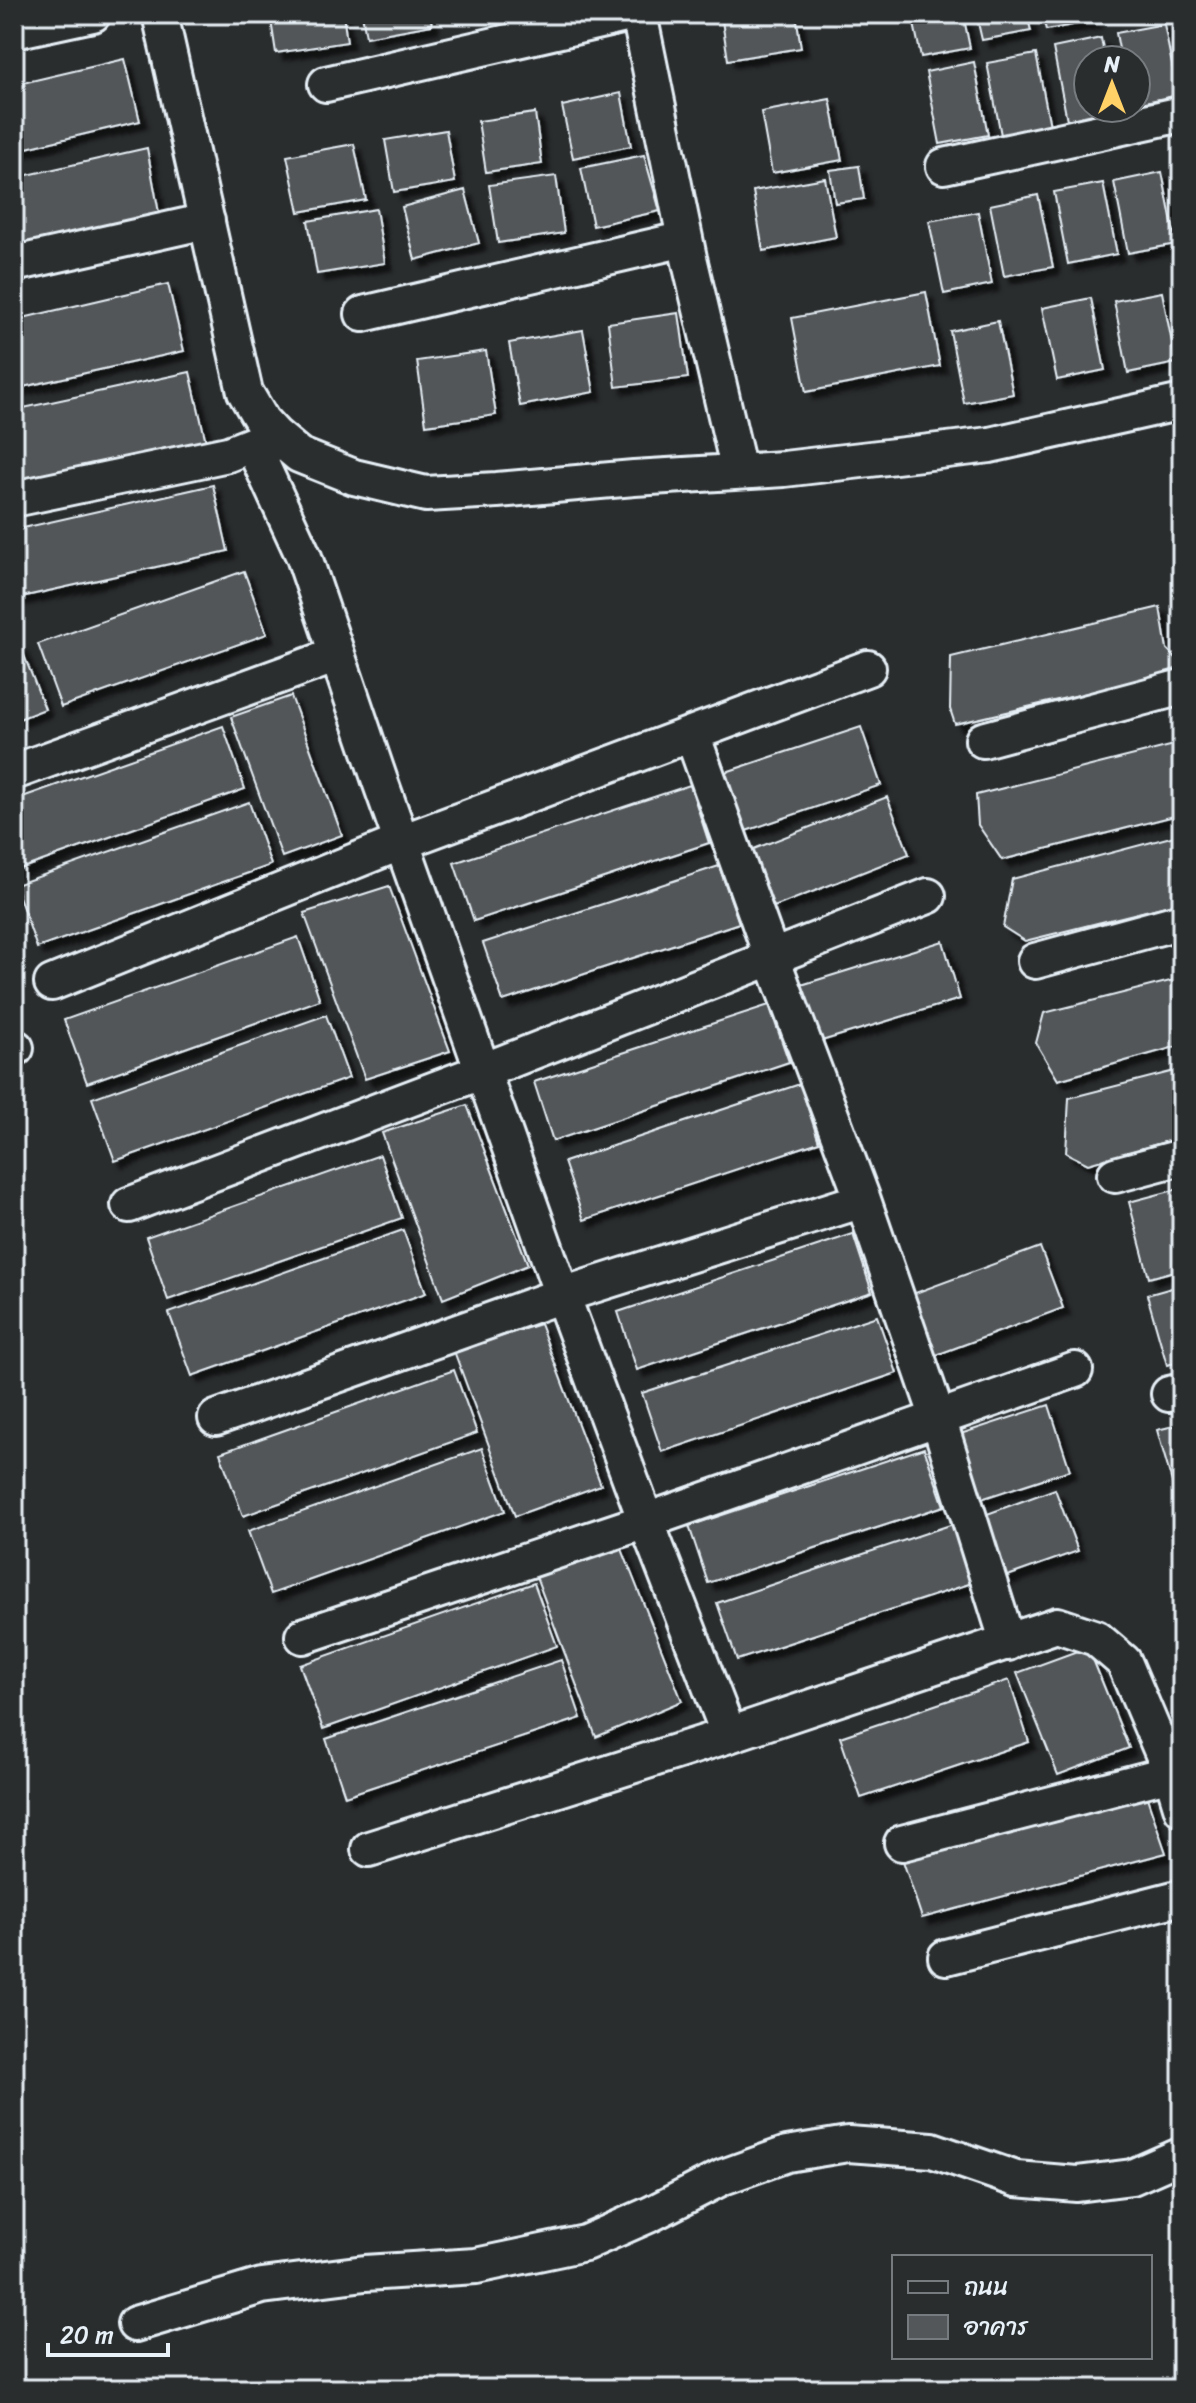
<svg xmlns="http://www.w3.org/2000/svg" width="1196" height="2403" font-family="Sriracha,'Playpen Sans Thai',sans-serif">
<defs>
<filter id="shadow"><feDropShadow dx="7" dy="7" stdDeviation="2" flood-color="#0009"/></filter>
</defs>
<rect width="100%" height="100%" fill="#2a2d2e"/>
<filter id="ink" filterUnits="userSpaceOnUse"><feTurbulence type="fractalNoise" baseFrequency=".0125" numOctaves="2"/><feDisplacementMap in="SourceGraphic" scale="16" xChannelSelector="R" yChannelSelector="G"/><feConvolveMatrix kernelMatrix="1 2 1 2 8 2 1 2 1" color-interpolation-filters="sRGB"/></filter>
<g filter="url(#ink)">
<path fill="#535759" stroke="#e8f1f8" stroke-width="2" filter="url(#shadow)" d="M270,14H343L347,42L276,53Z
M362,14H430L432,25L366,37Z
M721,14H796L801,48L728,60Z
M912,14H963L970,48L921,57Z
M976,14H1027L1031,31L982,40Z
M1042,14H1093L1094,21L1046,30Z
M1164,24L1178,95L1136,104V60H1121L1116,33Z
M1101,38L1105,60H1088V108H1115L1116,110L1067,120L1053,48Z
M1036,54L1050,126L1001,135L987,63Z
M125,59L140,121L14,151V85Z
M974,62L988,135L940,144L926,72Z
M621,93L631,146L573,158L562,106Z
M830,99L842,160L772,173L761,112Z
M535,113L542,164L486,172L478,121Z
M446,130L455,182L394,192L385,140Z
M354,144L366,200L299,212L287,156Z
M147,148L159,213L14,247V178Z
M644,155L660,211L593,226L581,168Z
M859,166L864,199L835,203L830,170Z
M1162,172L1176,244L1128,253L1114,182Z
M556,176L564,233L498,243L489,185Z
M825,178L836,237L763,251L753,191Z
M1103,183L1117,254L1068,264L1054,192Z
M465,190L479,243L415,260L402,207Z
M1038,195L1053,267L1004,276L990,205Z
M376,209L385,263L317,274L308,221Z
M978,212L992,284L944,294L929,221Z
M168,284L184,351L14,389V320Z
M926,292L940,366L806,392L792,318Z
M1162,292L1176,363L1128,373L1114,301Z
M1091,298L1105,370L1057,380L1042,308Z
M679,313L688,378L616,387L608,323Z
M998,321L1013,394L964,403L950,331Z
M583,330L594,392L520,406L509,343Z
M486,351L496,415L426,425L417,361Z
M190,372L206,442L14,484V410Z
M213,485L228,551L17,598L14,587V530Z
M244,571L267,634L61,707L38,644Z
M1160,607L1167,649L1182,664V671L955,724L950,709L951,657Z
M20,645L45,709L14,721V647Z
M291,696L342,835L282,857L231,717Z
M223,726L245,789L14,871V800Z
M861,727L881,785L740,833L720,774Z
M1182,743V814L1002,860L978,825L976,795Z
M690,785L709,843L474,921L454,863Z
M887,797L909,854L774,907L751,850Z
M249,802L271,865L37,948L15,885Z
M1182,834V902L1025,941L1003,927L1012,879Z
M719,866L739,923L503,1001L483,943Z
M389,886L450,1051L365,1079L304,913Z
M298,937L320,1000L87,1083L64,1020Z
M943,941L960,999L815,1043L798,986Z
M1182,978V1045L1058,1080L1036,1043L1044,1013Z
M769,1005L789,1062L553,1141L534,1082Z
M326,1015L349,1078L115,1161L92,1098Z
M1182,1069V1137L1088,1164L1066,1153L1069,1098Z
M800,1084L819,1142L584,1220L564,1162Z
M467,1105L528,1265L443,1299L382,1133Z
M380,1155L402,1218L168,1300L146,1237Z
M1182,1188V1269L1149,1278L1129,1202Z
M403,1230L426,1293L192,1376L169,1313Z
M853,1234L872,1292L637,1370L618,1312Z
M1040,1247L1063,1308L931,1357L907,1296Z
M1182,1285V1361L1167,1365L1147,1295Z
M877,1316L897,1373L662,1452L642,1393Z
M540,1324L601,1485L515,1516L454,1351Z
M454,1370L477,1433L243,1516L220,1453Z
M1049,1405L1070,1470L966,1504L945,1439Z
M1182,1424V1502L1178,1503L1157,1430Z
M482,1448L505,1511L271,1594L248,1531Z
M924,1448L944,1506L708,1583L689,1526Z
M1055,1489L1078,1551L1002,1578L979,1517Z
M953,1524L972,1583L737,1660L717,1603Z
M618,1539L682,1701L596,1737L534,1571Z
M534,1583L557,1646L323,1729L300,1665Z
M1088,1647L1129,1748L1058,1775L1017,1673Z
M561,1660L581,1718L345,1796L326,1739Z
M1009,1680L1029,1742L861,1798L840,1737Z
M1143,1786L1166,1853L922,1918L900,1852Z"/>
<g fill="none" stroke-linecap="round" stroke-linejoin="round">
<defs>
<path id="street" d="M160,14L245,392L262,421L275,435L299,455L354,477L426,494L497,490L634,478L784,469L990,445L1182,402
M639,14L689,258L739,471
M14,31L93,14
M326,84L630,14
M944,166L1182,114
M14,264L207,221
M363,314L685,239
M253,446L304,557L380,781L562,1295L646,1521L729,1735
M14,499L228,454L271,437
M692,734L772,958L863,1200L938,1418L1008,1643
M983,740L1182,687
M14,772L337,655
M1035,961L1182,921
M52,983L402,842L868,668
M14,1048H16
M1115,1175L1182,1157
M129,1205L483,1071L928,896
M1169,1394L1182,1391
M216,1418L562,1295L863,1200
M303,1636L646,1521L1075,1370
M902,1843L1171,1773
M369,1849L729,1735L1057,1625L1096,1638L1124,1662L1171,1773L1182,1809
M946,1957L1182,1897
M135,2324L262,2286L365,2273L476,2266L585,2243L651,2214L723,2177L787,2154L848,2144L932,2150L1016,2179L1077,2184L1132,2177L1182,2155"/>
</defs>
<use href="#street" stroke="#e8f1f8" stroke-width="40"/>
<use href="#street" stroke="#2a2d2e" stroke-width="34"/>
</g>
</g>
<rect width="1196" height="2403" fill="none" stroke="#2a2d2e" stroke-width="48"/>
<rect x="24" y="24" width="1148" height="2355" fill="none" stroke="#e8f1f8" stroke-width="3" filter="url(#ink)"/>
<rect x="892" y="2255" width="260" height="104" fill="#2a2d2e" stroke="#767b7f" stroke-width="2"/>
<rect x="908" y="2281" width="40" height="12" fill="#2a2d2e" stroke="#767b7f" stroke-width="2"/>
<text x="964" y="2295" font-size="24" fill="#e8f1f8">ถนน</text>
<rect x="908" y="2315" width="40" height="24" fill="#535759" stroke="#767b7f" stroke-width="2"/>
<text x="964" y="2335" font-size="24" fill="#e8f1f8">อาคาร</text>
<g transform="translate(1112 84)"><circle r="38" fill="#2a2d2e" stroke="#767b7f" stroke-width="2"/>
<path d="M0-6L14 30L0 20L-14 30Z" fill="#ffd166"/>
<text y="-12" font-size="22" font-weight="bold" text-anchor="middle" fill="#e8f1f8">N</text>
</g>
<path d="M48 2343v12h120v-12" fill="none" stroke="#e8f1f8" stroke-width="4"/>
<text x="60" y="2343" font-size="24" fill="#e8f1f8" stroke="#2a2d2e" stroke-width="6" paint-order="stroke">20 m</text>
</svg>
